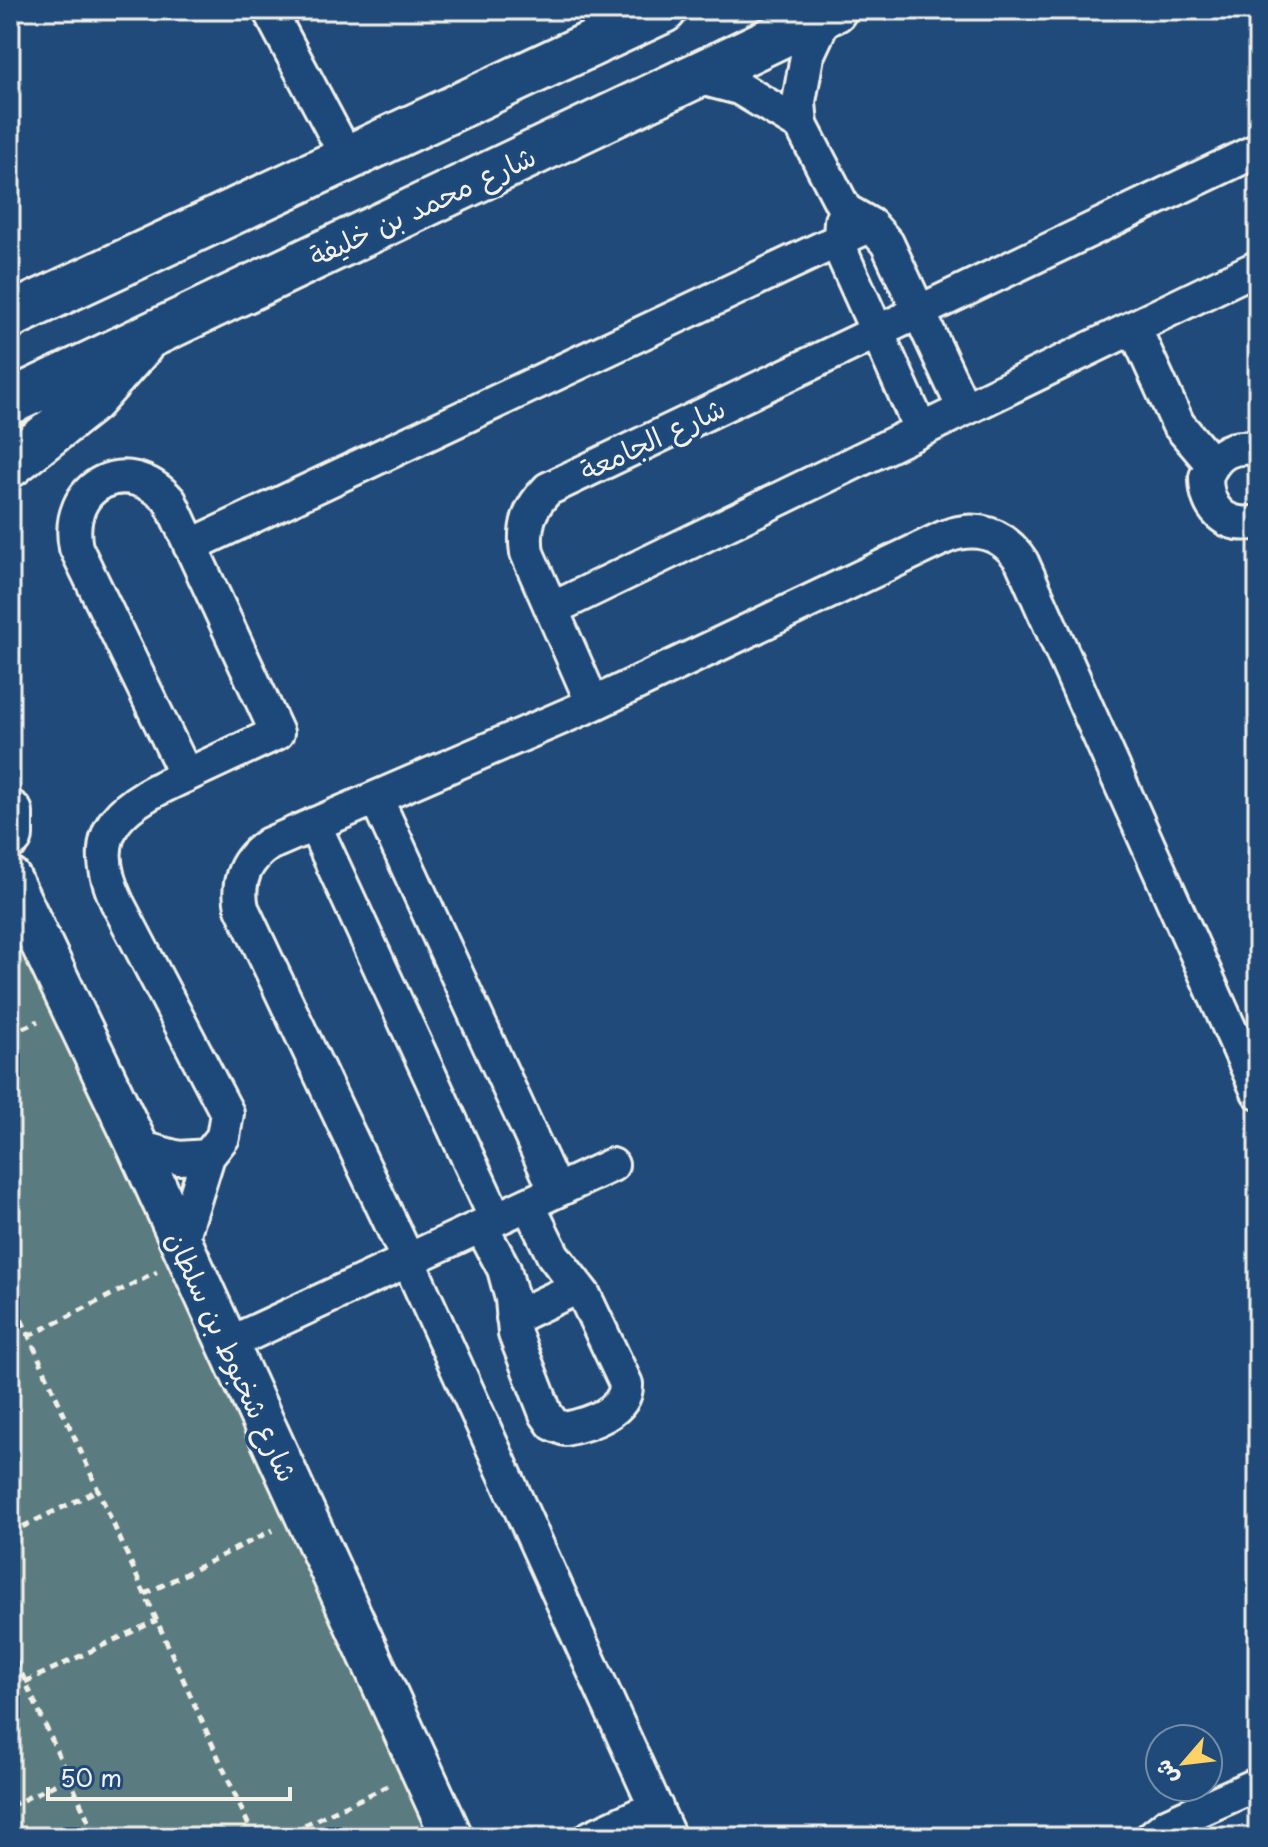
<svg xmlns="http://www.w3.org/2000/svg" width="1268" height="1847" font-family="'Playpen Sans','Playpen Sans Arabic',sans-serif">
<rect width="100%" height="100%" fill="#1f4a7a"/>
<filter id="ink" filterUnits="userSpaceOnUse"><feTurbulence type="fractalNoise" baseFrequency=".0125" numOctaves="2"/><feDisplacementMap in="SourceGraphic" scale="16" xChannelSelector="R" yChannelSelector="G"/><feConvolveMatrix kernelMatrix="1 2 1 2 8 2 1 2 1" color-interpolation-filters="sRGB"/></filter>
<g filter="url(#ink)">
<path fill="#5a7b80" stroke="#a7b6b4" stroke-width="2" d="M10,885L438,1837H10Z"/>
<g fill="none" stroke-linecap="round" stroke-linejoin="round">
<defs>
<path id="minor" d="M269,10L348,159
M827,13L807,56L799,102L801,125L845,210L871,225L887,243L964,409
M693,76L739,88L801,125
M841,221L840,240L844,258L921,430
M1134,327L1178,424L1212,464
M1258,449C1232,444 1216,453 1206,477C1206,509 1225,529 1258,522
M190,546L871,225
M552,609L1258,267
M593,704L527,553C523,526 529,508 548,489L1258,150
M376,798L556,1191
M314,824L496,1219
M138,1147L179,1158L208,1156
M481,1226L504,1269L512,1299L515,1334L546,1414L553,1424L565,1429C589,1424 627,1412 626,1384L584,1295L553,1255L528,1204
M181,1243L208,1156L223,1137L227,1113L117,902C82,826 126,803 187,775C217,761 247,747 277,733L170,501C127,452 63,485 76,548L186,775
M513,1318L578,1287
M228,1344L612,1165
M591,1837L656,1807
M669,1837L408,1260L242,908C236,880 246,859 269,844L593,704L945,537C976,525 1004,533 1022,562L1258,1092
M1152,1837L1168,1824L1258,1784"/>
<path id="major" d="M10,878L138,1147L452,1837"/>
<path id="highway" d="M10,316L664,10
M10,402L834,10
M10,465L92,400L140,346
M10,813V836"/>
</defs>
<use href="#minor" stroke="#f4f1e8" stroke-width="38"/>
<use href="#major" stroke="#f4f1e8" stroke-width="46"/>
<use href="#highway" stroke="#f4f1e8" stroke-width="50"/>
<path stroke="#f4f1e8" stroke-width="5" stroke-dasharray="8 6" stroke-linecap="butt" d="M10,1034L38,1021
M10,1294L254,1837
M29,1336L157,1272
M10,1533L98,1490
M145,1594L273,1530
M10,1648L96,1837
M25,1682L157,1620
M10,1806L69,1778
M279,1837L390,1785"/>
<use href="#minor" stroke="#1f4a7a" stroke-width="32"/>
<use href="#major" stroke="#1f4a7a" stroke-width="40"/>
<use href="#highway" stroke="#1f4a7a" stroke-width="44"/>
</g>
</g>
<g text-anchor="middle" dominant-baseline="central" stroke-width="7" stroke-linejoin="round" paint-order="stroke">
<g font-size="28" fill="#f4f1e8" stroke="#1f4a7a">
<text transform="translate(422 205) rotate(-25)">شارع محمد بن خليفة</text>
<text transform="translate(652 438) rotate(-25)">شارع الجامعة</text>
<text transform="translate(233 1356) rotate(65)">شارع شخبوط بن سلطان</text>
</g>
</g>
<rect width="1268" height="1847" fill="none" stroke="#1f4a7a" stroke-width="40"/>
<rect x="20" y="20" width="1228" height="1807" fill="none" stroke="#f4f1e8" stroke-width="3" filter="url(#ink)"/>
<g transform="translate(1184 1763) rotate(242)"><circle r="38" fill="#1f4a7a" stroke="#748da6" stroke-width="2"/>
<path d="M0-6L14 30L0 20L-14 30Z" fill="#ffd166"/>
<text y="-12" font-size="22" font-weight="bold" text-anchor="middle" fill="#f4f1e8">ش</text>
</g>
<path d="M48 1787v12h242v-12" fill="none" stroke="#f4f1e8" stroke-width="4"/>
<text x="60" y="1787" font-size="24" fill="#f4f1e8" stroke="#1f4a7a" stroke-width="6" paint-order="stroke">50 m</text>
</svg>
